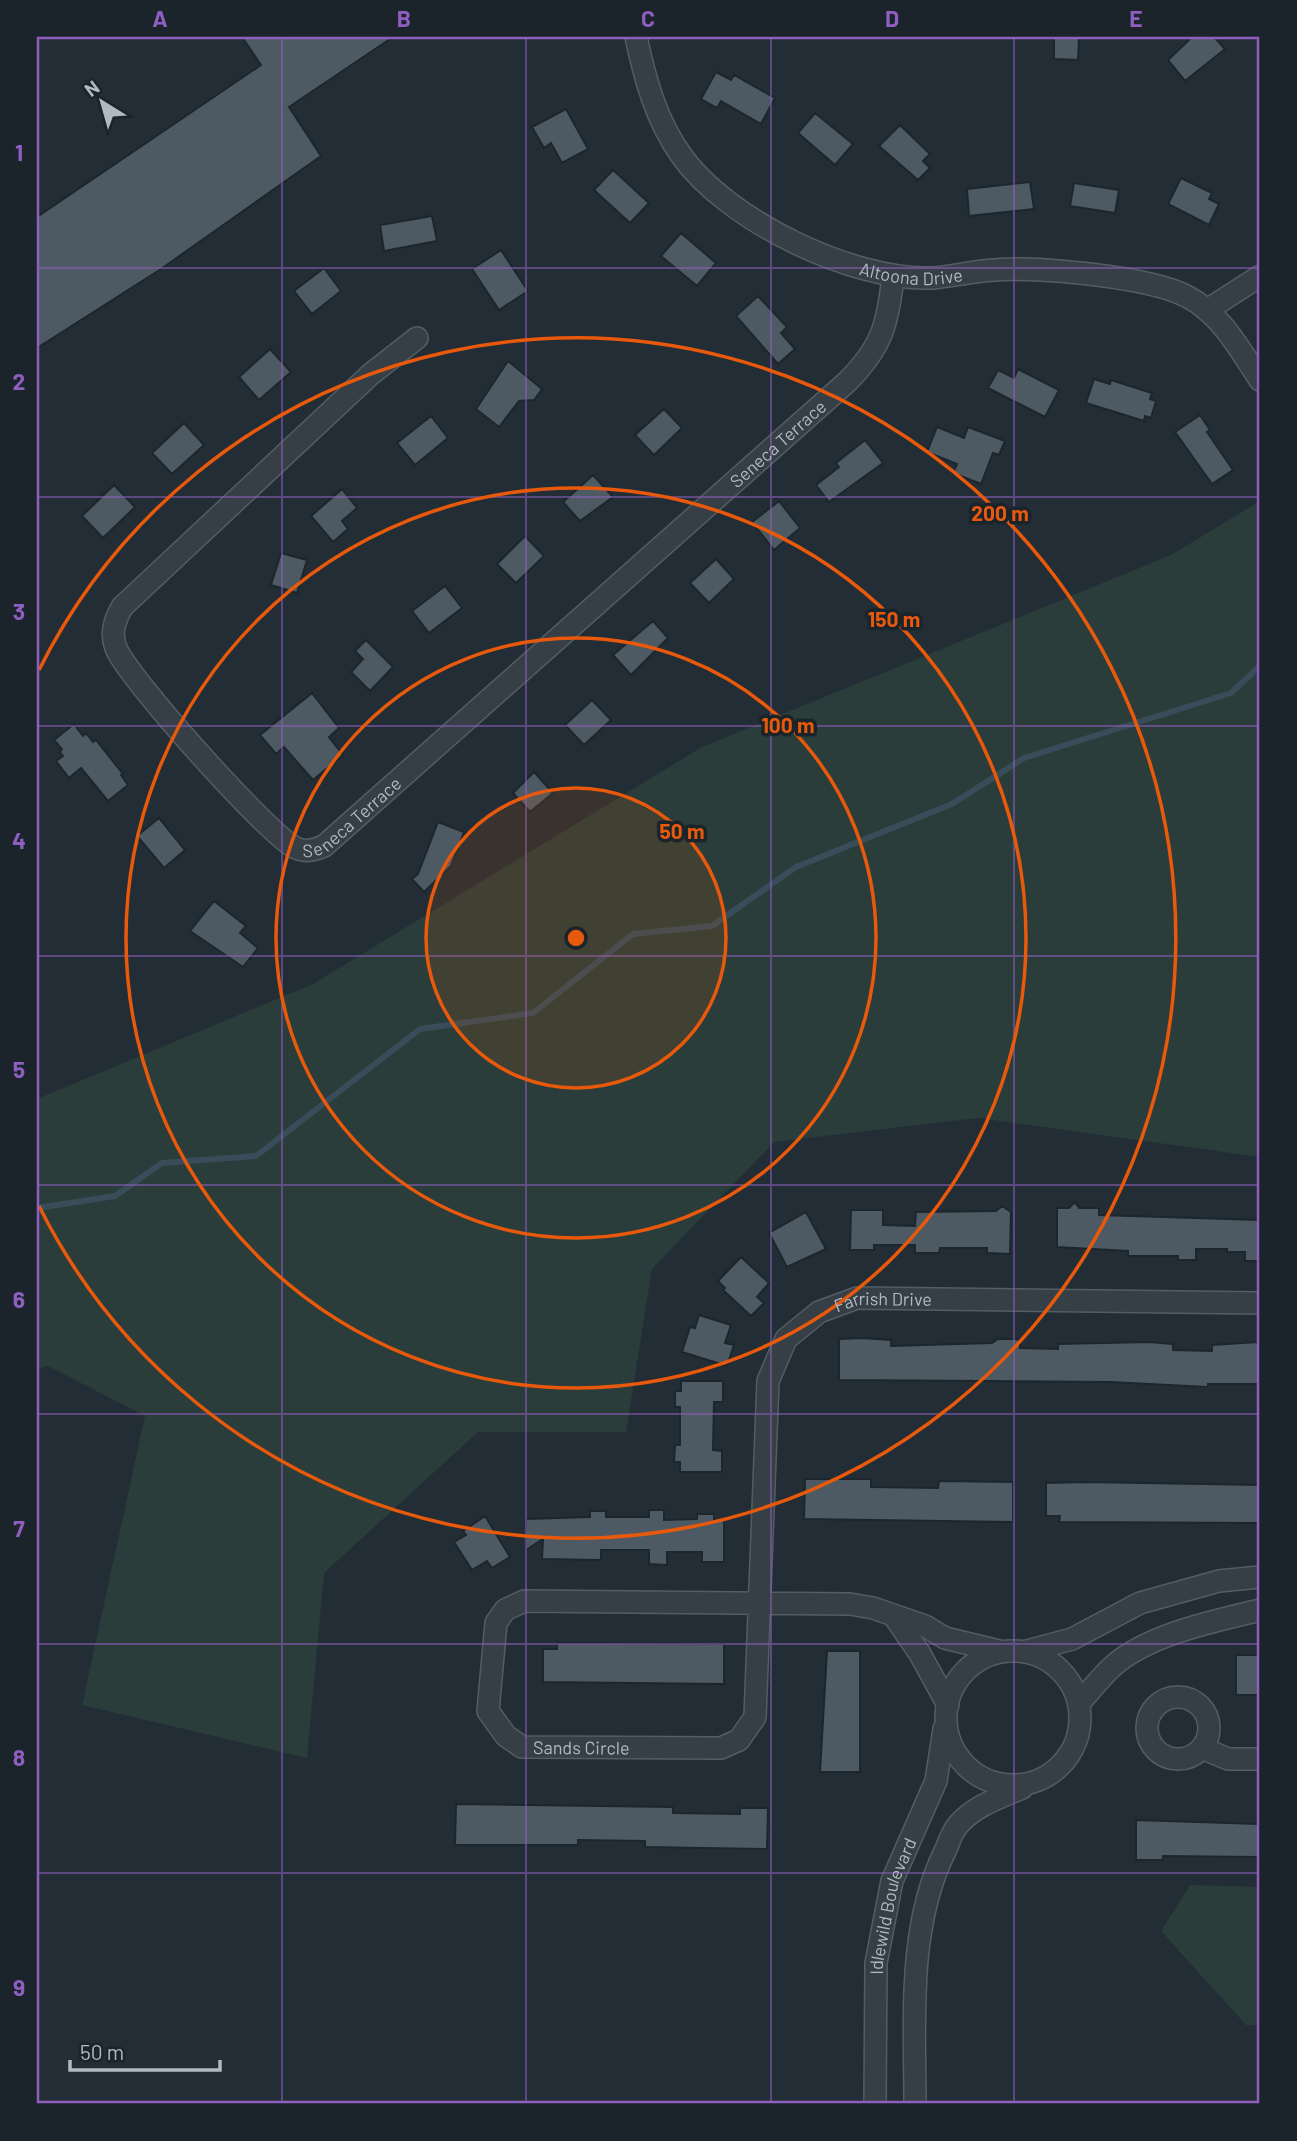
<svg xmlns="http://www.w3.org/2000/svg" width="1297" height="2141" font-family="Barlow,sans-serif">
<rect width="100%" height="100%" fill="#232d35"/>
<path fill="#2a3d3a" d="M1260,501V1157L978,1118L774,1142L652,1269L626,1432H478L324,1573L307,1758L82,1705L145,1416L48,1366L37,1369V1099L313,984L702,747L1171,555Z
M1190,1885L1260,1887V2025H1246L1161,1931Z"/>
<g fill="none" stroke-linecap="round" stroke-linejoin="round">
<path stroke="#384c5a" stroke-width="6" d="M37,1208L115,1196L162,1163L256,1156L420,1029L533,1013L633,934L712,926L796,867L952,804L1024,758L1231,693L1260,666"/>
</g>
<path fill="#4e5a63" stroke="#1d262c" stroke-width="2" d="M242,37H393L289,107L321,156L161,269L37,348V217L261,65Z
M1054,37H1079L1078,60L1054,59Z
M1192,37H1214L1225,49L1185,81L1168,60Z
M716,72L731,80L734,75L775,98L761,124L721,101L717,108L701,99Z
M566,109L588,149L562,163L551,143L544,148L532,127Z
M815,113L853,144L835,165L798,133Z
M900,125L930,154L923,161L930,168L918,180L879,146Z
M613,170L649,203L630,223L594,190Z
M1181,178L1212,193L1209,199L1219,204L1209,225L1168,204Z
M1030,182L1034,209L969,216L967,189Z
M1074,183L1119,190L1115,213L1070,206Z
M432,216L437,241L384,251L380,225Z
M681,233L716,263L697,286L661,256Z
M501,250L528,291L499,310L472,269Z
M324,268L341,291L312,314L294,291Z
M758,296L787,327L781,333L795,349L778,364L736,316Z
M270,349L291,372L259,400L239,377Z
M508,361L542,389L534,400L519,401L499,427L476,409Z
M1018,369L1059,390L1045,417L988,388L998,370L1014,378Z
M1094,379L1110,384L1111,380L1152,393L1150,399L1156,401L1151,418L1145,416L1144,421L1086,403Z
M664,409L682,428L654,455L635,435Z
M1200,415L1210,430L1207,432L1233,470L1212,484L1175,432Z
M431,416L448,438L415,465L397,443Z
M184,423L204,445L172,474L152,453Z
M937,427L964,438L968,427L1005,441L999,455L993,453L981,484L953,473L957,464L927,452Z
M865,440L883,463L829,502L816,485L839,467L836,463Z
M593,475L613,497L580,521L563,502Z
M114,485L135,507L103,538L82,516Z
M342,489L357,508L342,521L348,529L333,542L311,516Z
M779,501L800,528L774,550L752,522Z
M525,536L544,556L516,583L497,564Z
M281,553L307,560L297,593L271,585Z
M716,559L734,579L709,603L690,583Z
M445,586L462,608L429,633L412,611Z
M653,621L668,638L631,675L613,655Z
M366,640L393,667L370,691L351,672L363,659L355,651Z
M312,693L339,728L329,737L343,755L313,780L284,747L276,754L260,735Z
M592,700L611,720L584,745L565,725Z
M74,724L83,736L86,733L93,742L96,740L123,774L121,775L128,785L108,801L81,768L69,778L56,761L63,756L60,752L62,749L54,740Z
M534,772L553,793L530,812L513,793Z
M159,818L185,850L164,868L137,836Z
M438,822L464,832L451,866L424,892L412,879L418,874Z
M214,901L246,926L240,933L258,948L243,967L190,931Z
M1075,1202L1079,1208H1099V1215L1260,1220V1261H1245V1252H1227V1249H1196V1260H1178V1256H1128V1251L1057,1247V1208H1069Z
M1002,1206L1011,1212L1010,1254L987,1253V1248H940L939,1253H915V1245H874V1250H850L851,1210H883V1225L915,1226L916,1212L996,1211Z
M806,1212L826,1249L787,1267L769,1233Z
M741,1257L769,1283L757,1297L764,1303L751,1316L723,1290L725,1288L718,1281Z
M699,1315L731,1325L725,1343L734,1345L727,1366L682,1352L690,1327L695,1328Z
M862,1338L891,1340V1346L992,1343L998,1339H1014L1020,1340V1348L1058,1349V1344L1149,1342L1173,1344V1350L1212,1351V1345L1258,1342L1260,1384H1208V1387L1110,1382L839,1380V1339Z
M681,1381H723V1402H714L713,1450L722,1451V1472H680V1462H674L675,1445H680V1407H675V1391H681Z
M805,1479H871V1487L938,1488L939,1481L1013,1482V1522L804,1519Z
M1085,1482L1260,1485V1523L1059,1522L1060,1516H1046V1483Z
M649,1510H664V1520L697,1519V1514H714V1520H724V1562H702V1552H667V1565L649,1564V1550H601V1560L542,1559L543,1539L526,1550V1519L590,1517V1511H606V1517H649Z
M485,1516L510,1557L492,1568L487,1561L472,1570L454,1542L466,1535L463,1531Z
M557,1643L724,1644V1684L543,1682V1649H557Z
M827,1651H860V1772H820Z
M1236,1655H1260V1695H1236Z
M456,1804L673,1807V1813L740,1814V1808H768L767,1849L645,1847V1841L578,1840V1845H455Z
M1136,1820L1259,1824L1258,1857L1163,1856V1860H1136Z"/>
<g fill="none" stroke-linecap="round" stroke-linejoin="round">
<defs>
<g id="minor">
<path id="s1" d="M636,37C645,79 656,120 681,155C726,220 853,281 931,278C952,277 973,271 994,270C1036,266 1152,277 1188,297C1221,314 1240,350 1260,380"/>
<path d="M1207,310L1260,276"/>
<path id="s2" d="M417,338L371,374L122,607C115,620 110,633 116,648C127,677 266,832 294,847C304,853 314,850 324,846L847,382C882,347 888,324 893,276"/>
<path d="M894,1616L920,1654L948,1705"/>
<circle cx="1013" cy="1718" r="67"/>
<path id="s3" d="M999,1651L945,1638L925,1626L873,1608L850,1604L524,1601L505,1610L496,1623L488,1711L506,1736L522,1747L721,1748L739,1740L755,1717L768,1381L786,1339L819,1312L857,1298L1260,1303"/>
<path d="M1027,1651L1072,1639L1140,1603L1219,1581L1260,1577"/>
<circle cx="1178" cy="1728" r="31"/>
<path d="M1080,1702C1091,1690 1101,1677 1113,1666C1149,1634 1215,1621 1260,1610"/>
<path d="M1202,1748L1228,1759H1260"/>
<path id="s4" d="M875,2104L876,1963L892,1881L936,1781L944,1729"/>
<path d="M915,2104C915,2021 907,1926 946,1849C949,1842 952,1832 958,1825C974,1806 999,1798 1022,1788"/>
</g>
</defs>
<use href="#minor" stroke="#535d63" stroke-width="24"/>
<use href="#minor" stroke="#363f46" stroke-width="21"/>
</g>
<path fill="none" stroke="#8e5ec0" stroke-width="2" stroke-opacity="0.55" d="M282,37V2104M526,37V2104M771,37V2104M1014,37V2104M37,268H1260M37,497H1260M37,726H1260M37,956H1260M37,1185H1260M37,1414H1260M37,1644H1260M37,1873H1260"/>
<circle cx="576" cy="938" r="150" fill="#e8590c" fill-opacity=".12"/>
<g fill="none" stroke="#e8590c" stroke-width="3.5">
<circle cx="576" cy="938" r="150"/>
<circle cx="576" cy="938" r="300"/>
<circle cx="576" cy="938" r="450"/>
<path d="M39 670A600 600 0 1 1 39 1206"/>
</g>
<g text-anchor="middle" dominant-baseline="central" stroke-width="7" stroke-linejoin="round" paint-order="stroke">
<g font-size="18" fill="#b0bac2" stroke="#1b242a">
<text stroke="none"><textPath href="#s1" startOffset="394">Altoona Drive</textPath></text>
<text stroke="none"><textPath href="#s2" startOffset="1348">Seneca Terrace</textPath></text>
<text stroke="none"><textPath href="#s2" startOffset="780">Seneca Terrace</textPath></text>
<text stroke="none"><textPath href="#s3" startOffset="1396">Farrish Drive</textPath></text>
<text stroke="none"><textPath href="#s3" startOffset="718">Sands Circle</textPath></text>
<text stroke="none"><textPath href="#s4" startOffset="200">Idlewild Boulevard</textPath></text>
</g>
</g>
<circle cx="576" cy="938" r="10" fill="#e8590c" stroke="#1b242a" stroke-width="3.5"/>
<g font-size="21" text-anchor="middle" font-weight="bold" fill="#e8590c" stroke="#1b242a" stroke-width="7" stroke-linejoin="round" paint-order="stroke">
<text x="1000" y="521">200 m</text>
<text x="894" y="627">150 m</text>
<text x="788" y="733">100 m</text>
<text x="682" y="839">50 m</text>
</g>
<rect width="1297" height="2141" fill="none" stroke="#1b242a" stroke-width="77"/>
<g transform="translate(102 102) rotate(323)" stroke="#1b242a" stroke-width="5" paint-order="stroke">
<path d="M0-5L12 26L0 18L-12 26Z" fill="#b0bac2"/>
<text y="-10" font-size="19" font-weight="bold" text-anchor="middle" fill="#b0bac2">N</text>
</g>
<path d="M70 2060v10h150v-10" fill="none" stroke="#b0bac2" stroke-width="3.5"/>
<text x="80" y="2060" font-size="21" fill="#b0bac2" stroke="#1b242a" stroke-width="5" paint-order="stroke">50 m</text>
<rect x="38" y="38" width="1220" height="2064" fill="none" stroke="#8e5ec0" stroke-width="2.5"/>
<g font-size="23" text-anchor="middle" font-weight="bold" fill="#8e5ec0">
<text x="160" y="27">A</text>
<text x="404" y="27">B</text>
<text x="648" y="27">C</text>
<text x="892" y="27">D</text>
<text x="1136" y="27">E</text>
<text x="19" y="161">1</text>
<text x="19" y="390">2</text>
<text x="19" y="620">3</text>
<text x="19" y="849">4</text>
<text x="19" y="1078">5</text>
<text x="19" y="1308">6</text>
<text x="19" y="1537">7</text>
<text x="19" y="1766">8</text>
<text x="19" y="1996">9</text>
</g>
</svg>
